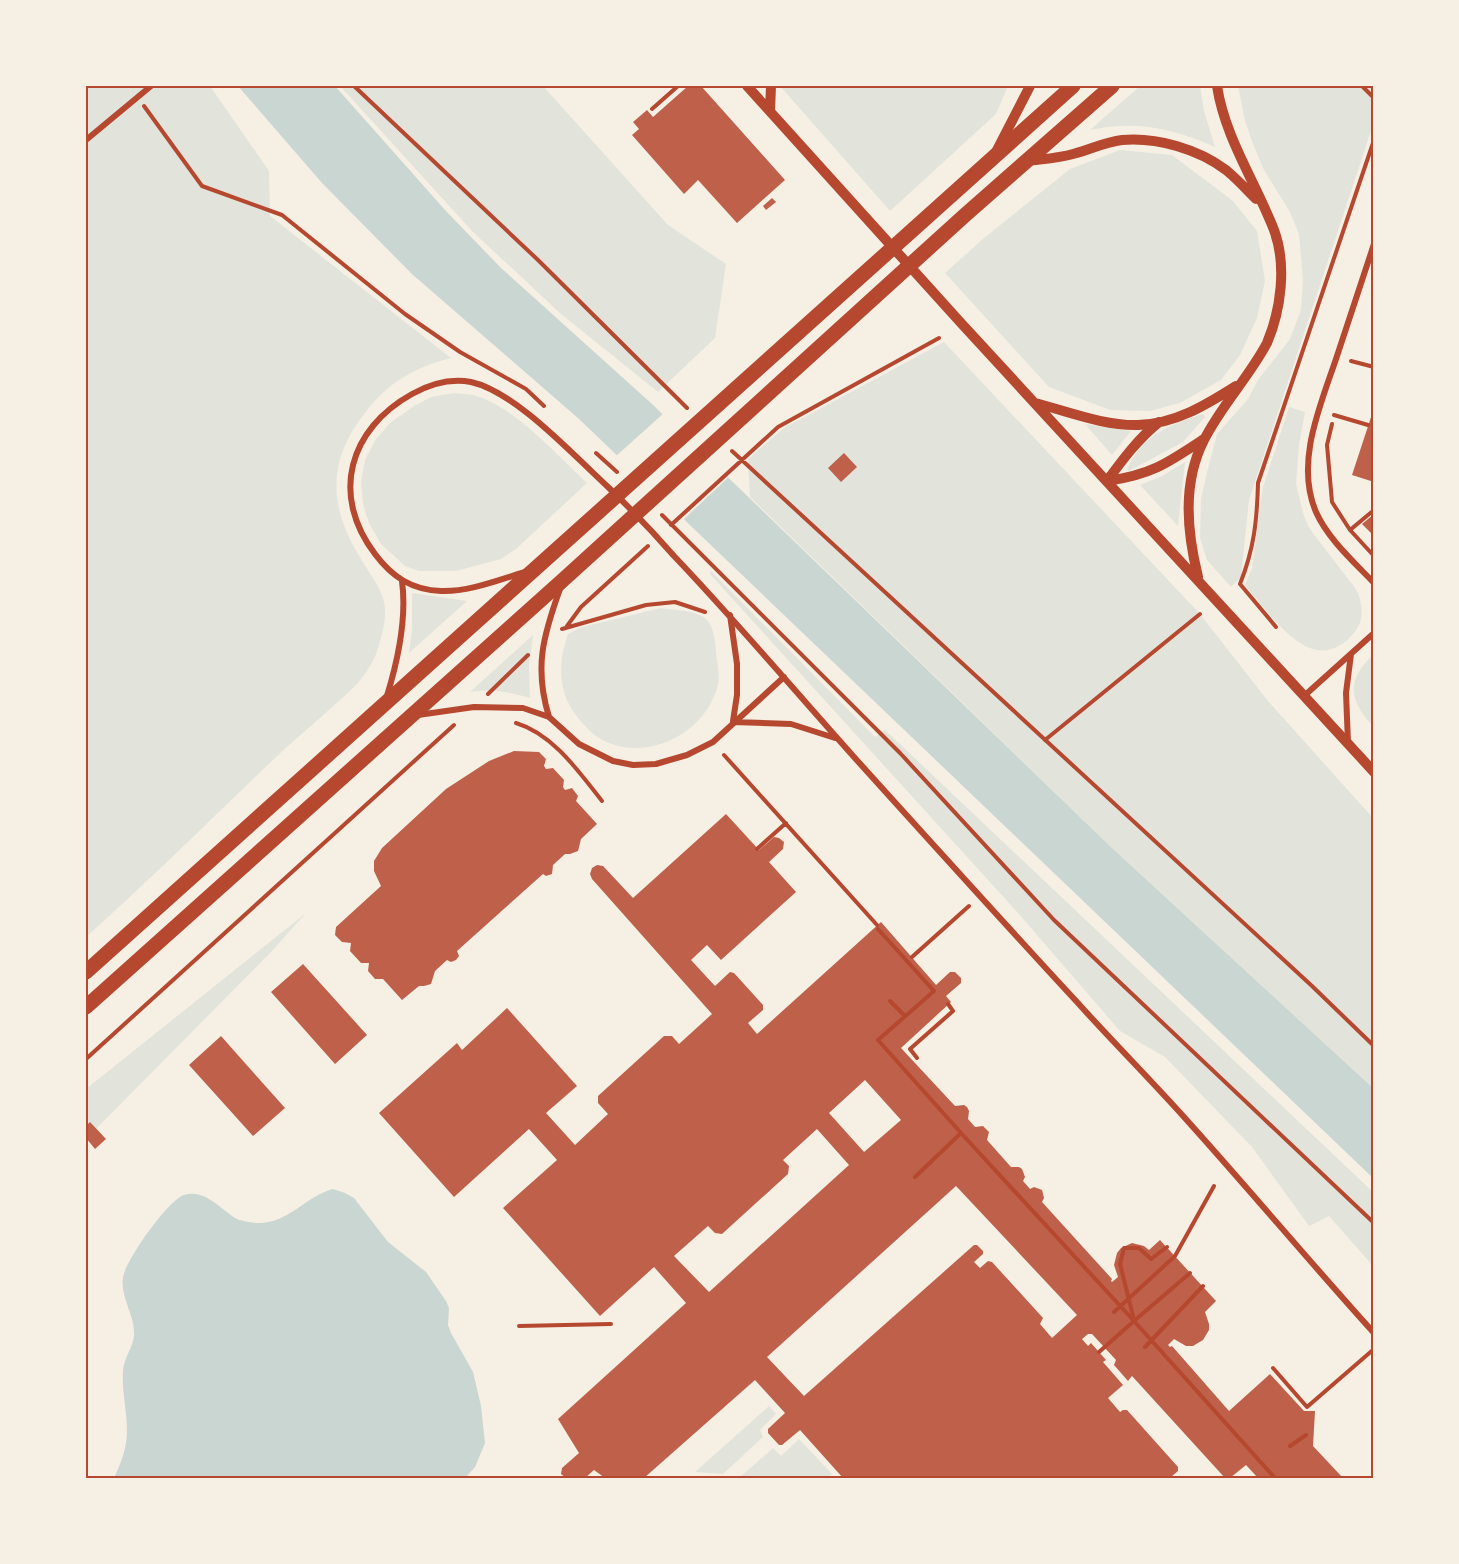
<svg xmlns="http://www.w3.org/2000/svg" width="1459" height="1564" font-family="Inter,sans-serif">
<rect width="100%" height="100%" fill="#f6efe4"/>
<path fill="#e2e4dc" d="M86,86H210L269,171L270,216L451,358C415,367 387,383 365,413C326,462 329,507 361,559C370,575 383,589 385,608C386,621 382,635 378,648C375,660 366,673 358,683C331,710 301,733 274,759C211,819 150,880 86,937Z
M340,86H543L668,225L726,264L715,338L658,392L561,314L473,232Z
M780,86H1008L996,114L890,211Z
M1140,86H1200L1204,111L1215,147C1172,128 1136,120 1090,130Z
M1238,86H1373V125L1249,500L1241,577L1231,587L1207,560L1200,538L1201,499L1207,472L1217,434L1248,399L1258,380L1290,339L1301,310L1303,281L1299,234L1290,212L1264,170L1253,144L1245,121Z
M1120,150L1172,155L1232,200L1257,231L1265,281L1257,318L1240,355L1221,380L1180,403L1150,411L1110,410L1049,387L945,273L984,238L1070,169Z
M944,342L1200,614L1268,701L1373,818V1088L1112,848L750,497L748,459L784,428Z
M454,393C460,394 467,394 473,395C512,404 558,456 587,483L516,549L501,559L456,571H419L405,566L381,544L369,523L363,504L361,482L365,460L376,439L391,422L414,406L431,397Z
M1289,407L1305,412L1299,445L1296,484L1303,513L1308,526L1315,536L1356,589C1363,604 1365,619 1354,633C1312,682 1272,615 1245,585L1252,568L1263,487Z
M1203,414L1205,417L1183,442L1129,471L1127,469C1144,434 1167,426 1203,414Z
M1085,424L1131,431L1112,455Z
M1185,462L1178,526L1140,485L1162,476Z
M711,571L875,737L885,730L1373,1192V1266L1329,1216L1309,1226L1252,1147L1165,1057L1120,1031L1018,913L710,574Z
M412,593L467,601L409,653L412,629Z
M661,608C673,610 694,610 705,618C714,626 715,641 716,652C717,662 720,674 718,684C707,734 644,765 599,738C592,734 585,726 579,719C558,694 557,665 568,634L582,627Z
M533,635L529,665L530,698C510,692 491,688 470,692Z
M1373,655L1374,723L1372,725C1348,699 1347,679 1373,655Z
M306,913L272,951L86,1139V1089Z
M769,1406L776,1414L760,1430L763,1437L723,1474L695,1472Z
M799,1439L832,1474L827,1478H739L773,1448L781,1456Z"/>
<path fill="#c9d6d2" d="M238,86H335L445,210L501,268L652,404L1112,848L1373,1088V1178L579,419L412,274L322,183Z
M333,1189L345,1193L354,1198L388,1242L426,1272L446,1301L449,1308L448,1325L451,1333L473,1372L481,1406L485,1443L475,1467L465,1478H114C118,1469 123,1458 125,1448C131,1423 121,1396 123,1371C124,1356 135,1346 134,1332C134,1314 120,1296 123,1278C125,1261 168,1200 184,1195C205,1188 221,1210 237,1219C242,1221 253,1223 259,1223C289,1223 306,1196 333,1189Z"/>
<path fill="#f6efe4" d="M665,412L731,475L682,521L615,457Z"/>
<path fill="#bf614a" fill-rule="evenodd" d="M688,86H701L785,180L737,223L698,180L684,194L632,135L639,129L633,122L647,110L653,117Z
M772,198L776,202L766,210L763,206Z
M1374,408V482L1352,475Z
M844,453L857,467L841,482L828,468Z
M1374,514V536L1362,524Z
M514,751L539,752L546,759L544,766L546,769L553,768L564,780L563,787L565,790L572,788L578,796L576,801L597,824L581,839L578,851L570,854H565L553,865L552,874L546,876L543,874L457,951L459,956L456,960L451,962L447,960L435,971L431,984L424,986H419L402,1000L383,979H375L368,971L369,963H361L350,951L351,943L342,942L335,935L336,927L381,886L374,871V861L382,848L446,789L489,761Z
M726,814L759,850L774,837L779,838L784,842L783,849L769,862L796,892L721,960L707,945L691,960L715,986L730,972L734,973L763,1005V1010L748,1023L757,1034L881,922L936,985L950,972H955L961,978V983L946,996L951,1002L901,1048L955,1106L964,1105L967,1107L969,1111L968,1119L975,1127L983,1126L989,1132L987,1140L1011,1167H1019L1022,1169L1025,1177L1023,1181L1030,1189L1034,1187L1042,1190L1044,1198L1042,1202L1112,1279L1111,1281L1112,1282L1118,1277L1114,1265L1117,1253L1121,1248L1132,1243L1144,1246L1149,1250L1160,1240L1216,1301L1205,1312L1209,1324V1330L1203,1340L1193,1346H1186L1174,1339L1168,1345L1170,1347L1172,1346L1229,1411L1270,1374L1304,1411H1315L1313,1446L1343,1478H1258L1246,1465L1230,1478H1225L1132,1376L1128,1381L1114,1365L1116,1360L1092,1334H1088L1082,1339L1088,1346L1091,1343L1106,1360L1103,1362L1123,1385L1108,1398L1120,1412L1123,1410H1127L1178,1467V1471L1170,1478H843L800,1430L782,1445H779L768,1433V1429L785,1413L755,1380L644,1478H605L594,1470L585,1478H566L561,1474L562,1468L579,1453L558,1419L686,1303L654,1267L600,1316L503,1208L557,1160L529,1129L454,1197L379,1113L457,1043L462,1050L507,1008L577,1086L546,1113L575,1145L608,1114L598,1103V1096L664,1036H672L679,1044L712,1014L592,879L590,874L592,868L597,865L603,866L633,898ZM865,1080L901,1120L864,1152L829,1113ZM817,1129L849,1165L709,1292L674,1256L708,1226L715,1233L722,1234L788,1174L789,1166L783,1160ZM956,1186L1077,1315L1052,1338L1040,1324L1043,1318L992,1262L988,1261L980,1268L974,1262L983,1254V1251L977,1245H974L804,1396L767,1357Z
M303,964L367,1035L335,1064L271,992Z
M221,1036L285,1108L253,1136L189,1065Z
M90,1122L106,1139L95,1149L86,1138V1126Z"/>
<g fill="none" stroke-linecap="round" stroke-linejoin="round">
<path stroke="#b5482f" stroke-width="4" d="M354,86L538,260L687,408
M1362,86L1374,98
M144,106L202,186L282,215L405,314L460,352L526,389L544,406
M652,109L678,86
M1351,361L1374,367
M1334,415L1368,425
M1332,424L1327,445L1332,502L1350,530L1374,556
M732,451L1312,986L1374,1046
M596,453L617,472
M662,515L900,753L1054,920L1374,1223
M671,525L778,427L939,338
M1350,530L1374,510
M567,626L581,607L648,546
M1276,627L1240,584C1254,549 1257,521 1258,483L1374,140
M562,629L646,605L675,602L705,612
M488,694L528,655
M516,723C553,734 579,772 602,801
M1045,740L1200,614
M724,755L877,925
M757,849L786,823
M878,929L934,991L878,1040L961,1133L1134,1321
M912,957L969,906
M890,1001L905,1016
M917,1058L910,1049L953,1011L948,1004
M86,1059L454,725
M915,1177L961,1133
M1114,1312L1175,1256L1214,1186
M1134,1320L1120,1264L1124,1248H1139L1151,1259L1167,1247
M1134,1321L1190,1273
M519,1326L611,1324
M1145,1347L1203,1286
M1099,1352L1134,1321L1275,1478
M1273,1368L1307,1407L1374,1349
M1290,1446L1306,1435"/>
<path stroke="#b5482f" stroke-width="6" d="M86,140L151,86
M1374,244C1362,280 1350,316 1338,353C1322,402 1294,461 1316,512C1328,539 1354,562 1374,583
M525,572C498,580 469,592 441,591C412,590 392,577 375,554C330,495 349,429 412,394C430,384 450,378 471,382C516,392 573,455 608,487C631,509 653,532 674,556C736,621 794,690 854,757C928,839 1002,921 1077,1002C1112,1041 1149,1078 1184,1117C1248,1188 1309,1261 1374,1333
M730,615L737,664V695L733,721
M387,696C398,660 407,618 402,581
M1304,696L1374,633
M418,715L474,707L523,708L549,717L579,744L613,761L633,765L656,764L687,755L713,742L784,677
M549,717C534,668 543,636 560,589
M733,722L791,724L835,738
M1348,743L1346,693L1351,654"/>
<path stroke="#b5482f" stroke-width="10" d="M747,86L961,323L1374,772
M770,111L771,86
M996,152L1030,86
M1028,161C1043,159 1059,158 1073,154C1090,150 1104,142 1122,140C1157,137 1198,149 1226,170C1237,179 1246,189 1256,199
M1035,403C1067,411 1104,426 1138,425C1175,424 1206,405 1236,386
M1107,481C1151,475 1168,463 1204,439
M1107,481C1123,459 1138,439 1159,422
M1198,577C1187,532 1182,483 1204,440C1221,406 1249,377 1267,343C1281,310 1287,265 1274,230C1255,181 1225,138 1217,86"/>
<path stroke="#b5482f" stroke-width="15" d="M86,972L1073,86
M86,1007L563,580L964,216L1112,86"/>
</g>
<rect width="1459" height="1564" fill="none" stroke="#f6efe4" stroke-width="174"/>
<rect x="87" y="87" width="1285" height="1390" fill="none" stroke="#b5482f" stroke-width="2"/>
</svg>
